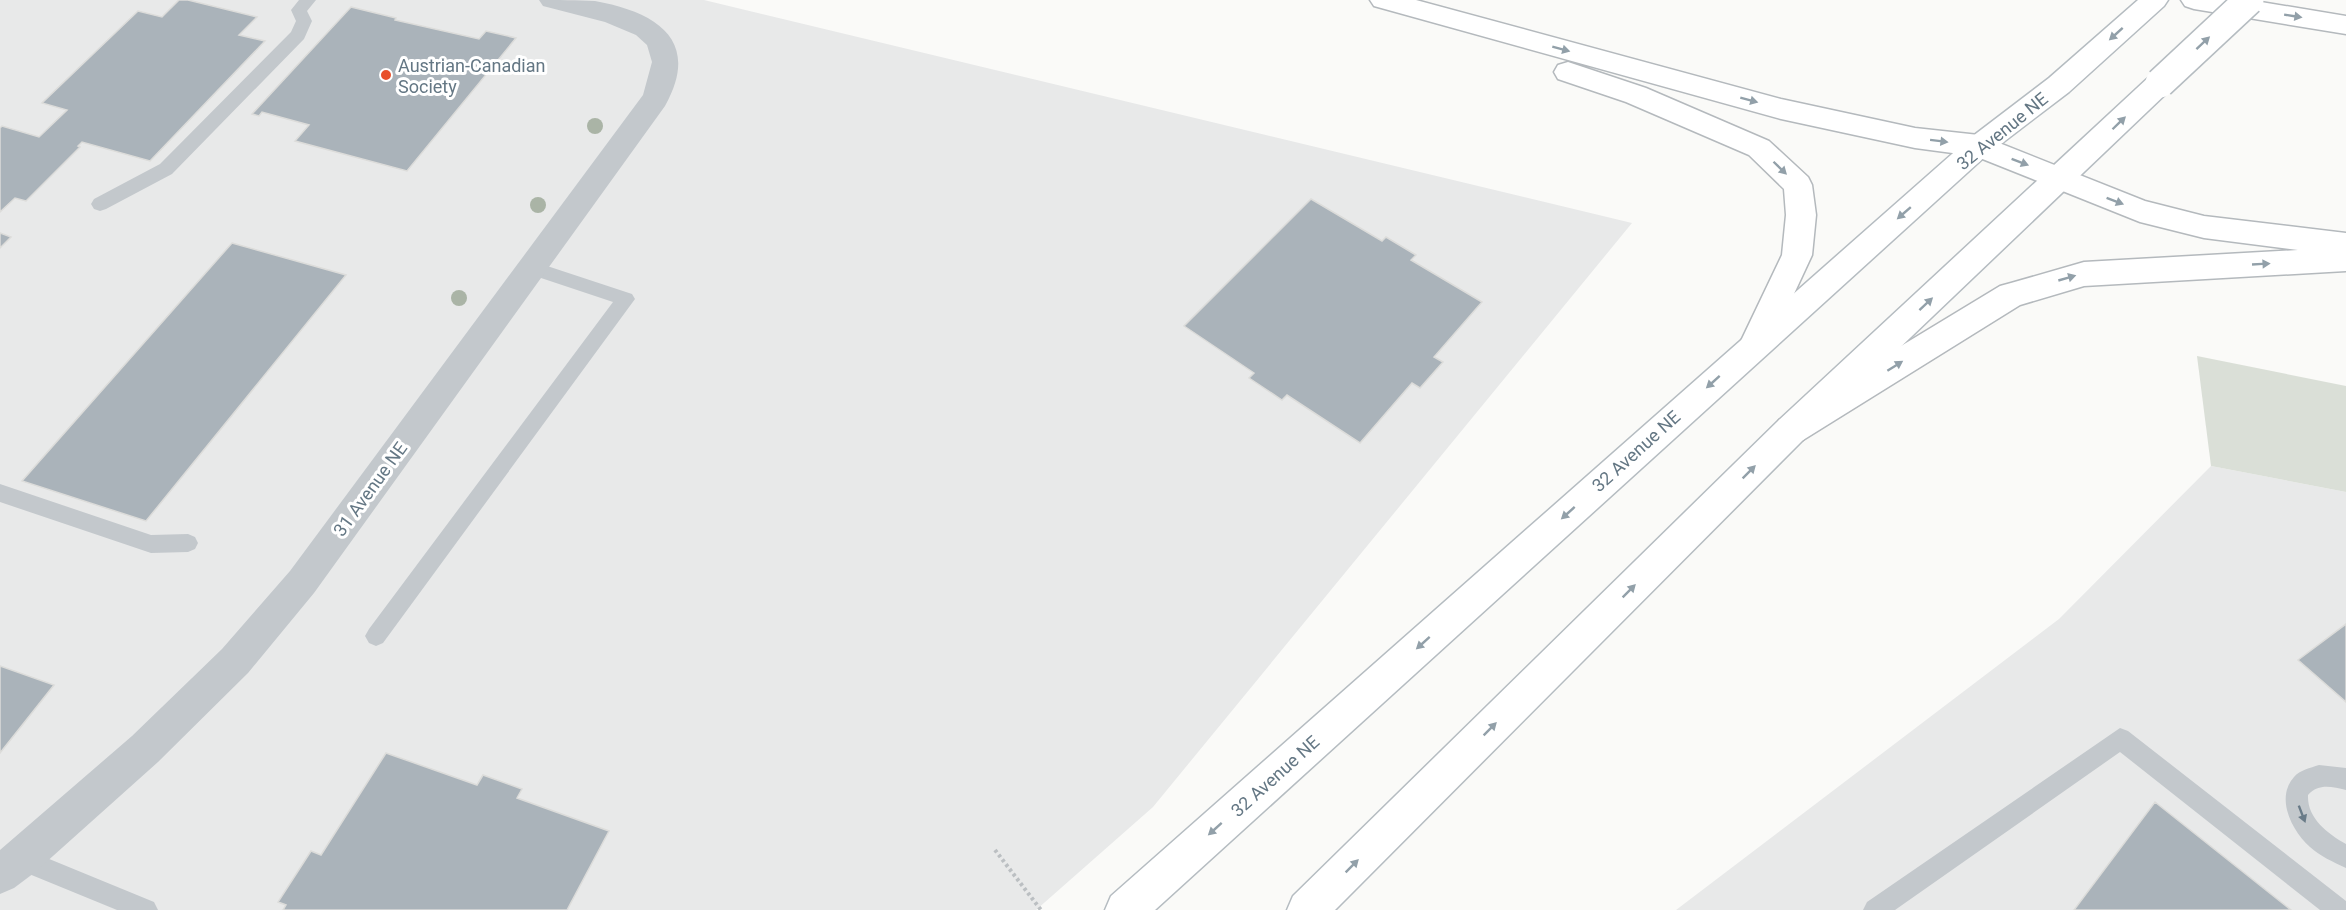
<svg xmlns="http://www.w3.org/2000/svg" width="2346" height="910" font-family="Roboto,sans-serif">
<rect width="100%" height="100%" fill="#fafaf8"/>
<path fill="#e8e9e9" d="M0,0H704L1632,223L1153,807L1036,910H0Z
M2211,466L2346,492V910H1676L2059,619Z"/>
<path fill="#dadfd7" d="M2197,356L2346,386V492L2211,466Z"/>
<path fill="#aab3ba" stroke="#dcdcda" stroke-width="1.5" d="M179,0H188L257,17L239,35L265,41L150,161L82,142L78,146L80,147L26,201L15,198L0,212V128L2,126L39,137L67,110L42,103L138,11L162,17Z
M351,7L396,18L395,20L479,39L486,31L516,38L407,171L295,141L309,125L262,112L259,116L252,114Z
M1311,199L1382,241L1386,237L1416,255L1411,260L1482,302L1434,357L1443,362L1420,388L1412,383L1360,443L1287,395L1282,400L1249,378L1254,373L1184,326Z
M0,233L11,237L0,248Z
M232,243L346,275L146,521L22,481Z
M2346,624V702L2298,660Z
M0,666L54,685L0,753Z
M386,753L477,785L483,775L522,789L517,798L609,831L567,910H283L286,905L278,902L311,851L321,855Z
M2155,802L2291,910H2074Z"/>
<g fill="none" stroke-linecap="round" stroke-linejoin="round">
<defs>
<path id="secondary" d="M2138,0H2168L2164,6L2069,92L1989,153L1155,910H1105L1111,896L1969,139L2049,78Z
M2160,73L2170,76L2174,83L2170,90L1803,440L1335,910H1287L1293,896L1779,420L2150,76Z"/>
<path id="highway" d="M1370,0H1416L1781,99L1915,128L1979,135L2145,201L2204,216L2346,233V271L2084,286L2020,305L1803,440L1791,444L1779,440L1775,430L1779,420L2000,286L2011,283L2084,262L2298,250L2204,238L2140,222L1975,156L1915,148L1781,119L1374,6Z
M2181,0H2249L2346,16V34L2194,9L2185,6Z
M1568,62L1646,88L1769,141L1808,177L1812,185L1816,215L1812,255L1767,352L1756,356L1745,352L1740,343L1782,255L1786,215L1784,189L1749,155L1626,102L1558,79L1554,72L1558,65Z"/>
</defs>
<use href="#secondary" stroke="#b5bcc1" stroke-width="3"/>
<use href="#highway" stroke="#b4b9bd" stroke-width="3"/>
<path stroke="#bbbfc2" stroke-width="4" stroke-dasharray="3 3" stroke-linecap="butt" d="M995,850L1041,910"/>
<path fill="#c3c8cc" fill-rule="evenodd" d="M299,0H316L307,11L312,21L304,39L172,174L106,209L100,211L94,209L91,204L94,199L160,164L291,32L296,21L291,10Z
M532,261L632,294L635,299L383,643L376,646L369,643L365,636L369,629L613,302L526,273L523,268L526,263Z
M0,484L151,535L188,534L195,537L198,543L195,549L188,552L151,553L0,502Z
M2120,728L2128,731L2346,901V910H2320L2120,752L1895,910H1863L1867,902Z
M2319,765L2346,768V790C2332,787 2319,783 2308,795C2307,818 2327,833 2346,844V868C2333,862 2320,856 2310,847C2292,831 2275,798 2294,777C2300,770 2310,768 2319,765Z
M20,847L154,902L158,910H117L12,867L8,859L12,851Z"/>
<path fill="#c3c8cc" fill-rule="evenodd" d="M539,0C557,0 578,0 595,1C656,12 702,40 665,106L314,593L248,673L158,762L34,873L14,888L0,894V850L132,736L222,649L290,571L643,95L652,62L647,45L636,35L605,22L543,6Z"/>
<use href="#secondary" fill="#fff" fill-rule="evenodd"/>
<use href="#highway" fill="#fff" fill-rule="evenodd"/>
<defs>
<path id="secondary-bridge" d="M2160,83L2249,0"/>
</defs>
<use href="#secondary-bridge" stroke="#b5bcc1" stroke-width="32" stroke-linecap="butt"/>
<use href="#secondary-bridge" stroke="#fff" stroke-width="29"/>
</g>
<g fill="#aab4a6">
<circle cx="595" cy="126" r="8"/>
<circle cx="538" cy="205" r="8"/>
<circle cx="459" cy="298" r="8"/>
</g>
<defs><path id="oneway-solid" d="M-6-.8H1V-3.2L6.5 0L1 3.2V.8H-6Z" transform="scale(1.5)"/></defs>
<g fill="#92a0a9">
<use href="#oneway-solid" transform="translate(2293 16) rotate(9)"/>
<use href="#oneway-solid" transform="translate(2116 34) rotate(138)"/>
<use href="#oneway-solid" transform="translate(2203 43) rotate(-43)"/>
<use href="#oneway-solid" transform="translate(1561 49) rotate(15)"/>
<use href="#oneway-solid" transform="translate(1749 100) rotate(15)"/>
<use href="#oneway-solid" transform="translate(2119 123) rotate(-44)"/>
<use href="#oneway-solid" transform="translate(1939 141) rotate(7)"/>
<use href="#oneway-solid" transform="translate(2020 162) rotate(21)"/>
<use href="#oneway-solid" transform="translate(1780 168) rotate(44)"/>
<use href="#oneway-solid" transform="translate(2115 201) rotate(21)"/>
<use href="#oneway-solid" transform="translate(1904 213) rotate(139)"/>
<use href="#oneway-solid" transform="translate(2261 264) rotate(-3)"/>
<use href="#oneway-solid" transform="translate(2067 278) rotate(-16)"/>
<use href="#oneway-solid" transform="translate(1926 304) rotate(-43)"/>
<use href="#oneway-solid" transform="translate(1895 366) rotate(-32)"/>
<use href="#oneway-solid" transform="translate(1713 382) rotate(138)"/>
<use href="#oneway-solid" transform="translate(1749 472) rotate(-45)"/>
<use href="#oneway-solid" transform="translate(1568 513) rotate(138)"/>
<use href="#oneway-solid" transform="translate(1629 591) rotate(-45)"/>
<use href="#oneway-solid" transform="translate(1423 643) rotate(138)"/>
<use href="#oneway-solid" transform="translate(1490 729) rotate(-45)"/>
<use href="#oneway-solid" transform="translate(1215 829) rotate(138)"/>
<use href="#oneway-solid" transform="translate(1352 866) rotate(-45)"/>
</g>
<use fill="#697b88" href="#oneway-solid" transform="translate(2302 814) rotate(69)"/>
<circle fill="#e8502a" stroke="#fff" stroke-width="2" cx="386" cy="75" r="6"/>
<g text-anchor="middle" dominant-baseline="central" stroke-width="6" stroke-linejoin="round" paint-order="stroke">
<g font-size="18" fill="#647784" stroke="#fff" text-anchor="start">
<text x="398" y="65">Austrian-Canadian<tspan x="398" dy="21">Society</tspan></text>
</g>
<g font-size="18" fill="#647784" stroke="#fff">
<text transform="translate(2002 131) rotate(-39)">32 Avenue NE</text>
<text transform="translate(1636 451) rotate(-42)">32 Avenue NE</text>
<text transform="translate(370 489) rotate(-54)">31 Avenue NE</text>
<text transform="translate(1275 776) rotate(-42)">32 Avenue NE</text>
</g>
</g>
</svg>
